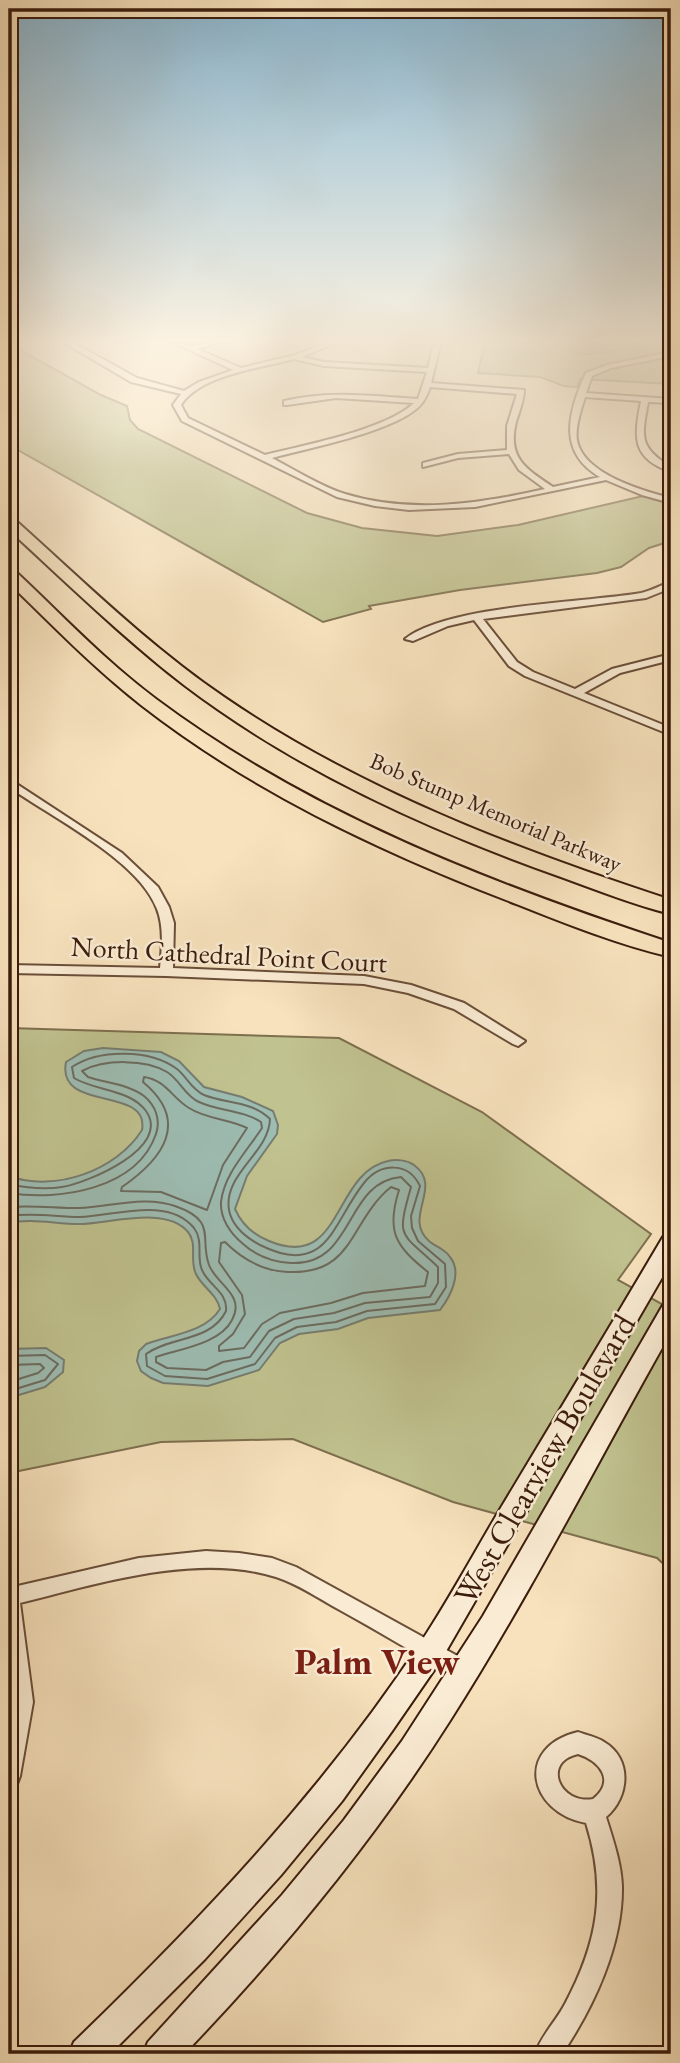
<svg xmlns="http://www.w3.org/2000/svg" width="680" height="2063" font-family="'EB Garamond',serif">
<rect width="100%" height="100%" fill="#f7e2bd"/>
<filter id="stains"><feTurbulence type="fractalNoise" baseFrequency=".00286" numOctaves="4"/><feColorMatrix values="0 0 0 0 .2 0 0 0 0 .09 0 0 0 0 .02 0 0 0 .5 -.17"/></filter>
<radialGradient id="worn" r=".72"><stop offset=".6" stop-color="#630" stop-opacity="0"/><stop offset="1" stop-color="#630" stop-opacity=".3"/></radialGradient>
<path fill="#c0c28f" stroke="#7e6f4e" stroke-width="2" d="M9,342H14L15,347L101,395L127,406L130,420L138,429L307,513L362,528L437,536L518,525L643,496L671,504V541L649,548L621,567L597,573L460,590L369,606L371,609L323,622L9,445Z
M485,342H656L671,346V384L580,379L577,387L564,386L540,377L478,373Z
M9,1028L339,1038L482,1112L651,1234L618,1280L671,1309V1571L657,1558L453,1502L293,1439L161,1442L9,1473Z"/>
<path fill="#9dbdb3" stroke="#767d70" stroke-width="2" d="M564,342H633L638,346C632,350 584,356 577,353C570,351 568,347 564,342Z
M103,1048L161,1052L179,1061L204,1087L242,1097L273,1111L278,1125L277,1134L247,1176L235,1209C242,1225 254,1235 269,1241C343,1272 332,1173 388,1161C396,1159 407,1160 414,1165C444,1187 402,1217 429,1241C436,1247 445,1249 450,1257C463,1273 450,1297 440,1310L368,1318L338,1329L299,1334L280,1343L259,1370L208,1386L163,1383L151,1378L141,1371L137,1361L139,1351L146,1344C170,1335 205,1333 220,1309C217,1294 202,1287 196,1274C189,1260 198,1244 188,1232C166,1205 108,1224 79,1224C55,1224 32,1218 9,1223V1176C55,1193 117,1170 142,1130C150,1085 56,1113 66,1062L84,1051Z
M46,1348L64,1360L63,1372L45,1387L9,1398V1349Z"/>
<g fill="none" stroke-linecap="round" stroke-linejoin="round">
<path stroke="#6c6c60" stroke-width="2" d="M144,1077C166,1080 172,1098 189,1108C206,1119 229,1119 247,1128L223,1165L207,1210L161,1192L121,1191L122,1187C164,1158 190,1121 143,1082Z
M9,1184C27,1188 44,1190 62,1187C87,1183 172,1148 146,1111C130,1089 95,1091 74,1078L72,1067C99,1049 150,1049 177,1069C187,1077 191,1089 204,1095C227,1104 252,1101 270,1119C269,1153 223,1174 229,1210C232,1226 247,1238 260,1245C328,1279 333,1221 364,1183C380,1163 408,1161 420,1186L411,1216L412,1228L418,1241L445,1264L446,1287L435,1304L367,1311L336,1322L297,1327L275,1338L255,1364L207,1379L165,1376L147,1366L146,1354C171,1336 211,1342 226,1311C228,1292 209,1286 202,1270C196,1257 204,1241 194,1228C168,1196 114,1216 80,1217C56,1217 33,1212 9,1216
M391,1187L399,1190C386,1231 395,1246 428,1272L425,1286L363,1293L331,1303L280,1313L262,1324L244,1348L219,1351V1346L233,1334L245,1314L242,1295L219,1262L221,1243L225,1242C242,1259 264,1271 288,1272C355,1275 349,1221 391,1187Z
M9,1193C60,1201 137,1189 156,1134C161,1119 155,1105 144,1096C128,1084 106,1083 88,1077L82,1071C104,1059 146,1059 167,1072C180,1080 185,1096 199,1102C219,1111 242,1110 261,1122L262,1128C247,1151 224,1174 221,1202C220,1218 230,1233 242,1243C255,1255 273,1262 291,1263C355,1266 344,1182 401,1177L411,1187C396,1240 400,1231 438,1267V1283L430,1297L365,1303L334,1313L294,1319L269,1331L250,1357L223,1362L206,1370L167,1368L156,1362V1357C179,1349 220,1344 232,1320C246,1295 216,1284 209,1265C199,1237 218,1221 175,1206C145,1195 110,1207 79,1208C55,1208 32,1205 9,1207
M9,1356L45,1355L58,1364L45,1380L9,1391
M9,1365L40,1364L44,1368L38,1373L9,1382"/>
<defs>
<path id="street" d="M63,342H72L137,378L184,391L199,382L233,370L172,342C179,342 183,345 189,346C198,347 210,342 219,342L197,349L241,368L295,355L328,342H338L302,357L324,362L428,368L434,342H441L431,383L524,390C524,400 519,412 516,422C507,458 526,469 553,487L600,477C557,452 568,412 586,373L607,365L671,352V356L611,368L592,376L586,393L671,399V403L648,402C642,436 638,447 671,467V472C631,458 634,437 641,401L585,397C581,410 575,427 577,440C583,474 643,491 671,498V503L642,495L606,480L475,507L409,510L375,506L337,497L182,421L173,405L181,394L131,382ZM294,359L324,366L427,372L418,399C373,396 329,390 284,401V405H287L336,398L414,403C386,430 304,445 265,455L188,418L181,405C200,375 261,368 294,359ZM430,387L517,394L507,426V450L458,454L423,463V467L458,458L509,454L519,470L545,489C479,504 410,514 345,494C320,486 295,470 272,458C309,448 386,433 415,410C423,404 427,396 430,387Z
M671,582V588L646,598L483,619L517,662L533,672L575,689L612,669L671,654V660L620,673L584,693L671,728V735L525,676L509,666L474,620L448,626L413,641L405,639C448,605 583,603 641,593C651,591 661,585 671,582Z
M9,779L122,853L158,887L169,907L174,923L173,968L364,976L411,985L464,1003L525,1041L518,1046L513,1044L454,1009L408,993L364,984L166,976L9,973V965L160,968C162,949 164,927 157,909C139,860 51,817 9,787Z
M206,1551L239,1553L272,1558L296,1567L472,1664L475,1671L472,1678L465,1681L458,1678C418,1655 378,1631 338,1609C318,1598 298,1584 276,1577C196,1552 98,1584 20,1603L33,1702L20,1776L17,1784L9,1787V1717L11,1702L9,1679V1588L139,1558Z
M578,1732C586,1735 597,1737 604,1742C633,1759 629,1798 606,1817C613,1840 621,1862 622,1886C623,1944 594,2007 562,2054H535C541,2036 556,2021 565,2004C598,1942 607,1890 586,1823C528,1812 515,1747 578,1732ZM578,1754C600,1761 616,1781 593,1799C560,1805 541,1762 578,1754Z"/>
<path id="secondary" d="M671,1235V1262L441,1660L392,1731L342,1801L281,1875L205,1959L110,2054H69L74,2042C201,1919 323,1791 421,1642C450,1598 475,1551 502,1506C556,1416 610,1327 663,1237Z
M671,1302V1332C598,1461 531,1593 451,1719C375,1839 282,1952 184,2054H143L148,2042L282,1895L344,1820L402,1741L483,1616L663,1305Z"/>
<path id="highway" d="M9,518L14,519C82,580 148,645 224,697C360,790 515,849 671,900V914C634,905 597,890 561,877C428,830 296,770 184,685C122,637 66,582 9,530Z
M9,569L15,571C61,614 105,661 156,699C310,814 490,883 671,943V957C615,944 559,921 506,900C377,850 250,790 141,705C94,668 52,625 9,583Z"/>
</defs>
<use href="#street" stroke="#6a4e38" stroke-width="4"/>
<use href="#secondary" stroke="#3b1c0c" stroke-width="4"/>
<use href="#highway" stroke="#3b1c0c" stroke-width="4"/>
<use href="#street" fill="#faecd4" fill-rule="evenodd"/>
<use href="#secondary" fill="#faecd4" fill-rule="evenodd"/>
<use href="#highway" fill="#f7e2bd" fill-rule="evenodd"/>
</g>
<linearGradient id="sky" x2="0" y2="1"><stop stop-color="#8ab8d3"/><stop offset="0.54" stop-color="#fbf2e1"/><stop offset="1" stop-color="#fbf2e1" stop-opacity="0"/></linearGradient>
<rect width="680" height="631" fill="url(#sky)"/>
<g text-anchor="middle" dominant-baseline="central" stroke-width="5" stroke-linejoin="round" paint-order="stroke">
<g font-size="23" fill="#3b1c0c" stroke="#faecd4">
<text transform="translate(496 812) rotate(23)">Bob Stump Memorial Parkway</text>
</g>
<g font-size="28" fill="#3b1c0c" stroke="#faecd4">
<text transform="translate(229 954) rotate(3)">North Cathedral Point Court</text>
</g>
<g font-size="33" fill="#3b1c0c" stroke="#faecd4">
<text transform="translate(544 1459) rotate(-60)">West Clearview Boulevard</text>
</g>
<g font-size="37" font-weight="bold" fill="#7a1f14" stroke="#faecd4">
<text x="377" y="1661">Palm View</text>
</g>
</g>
<rect width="680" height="2063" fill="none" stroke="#f7e2bd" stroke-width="35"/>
<rect x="10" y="10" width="659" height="2042" fill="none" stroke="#3b1c0c" stroke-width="3.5"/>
<rect x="18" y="18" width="645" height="2028" fill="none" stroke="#3b1c0c" stroke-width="2"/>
<rect width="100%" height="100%" filter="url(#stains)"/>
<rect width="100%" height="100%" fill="url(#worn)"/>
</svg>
